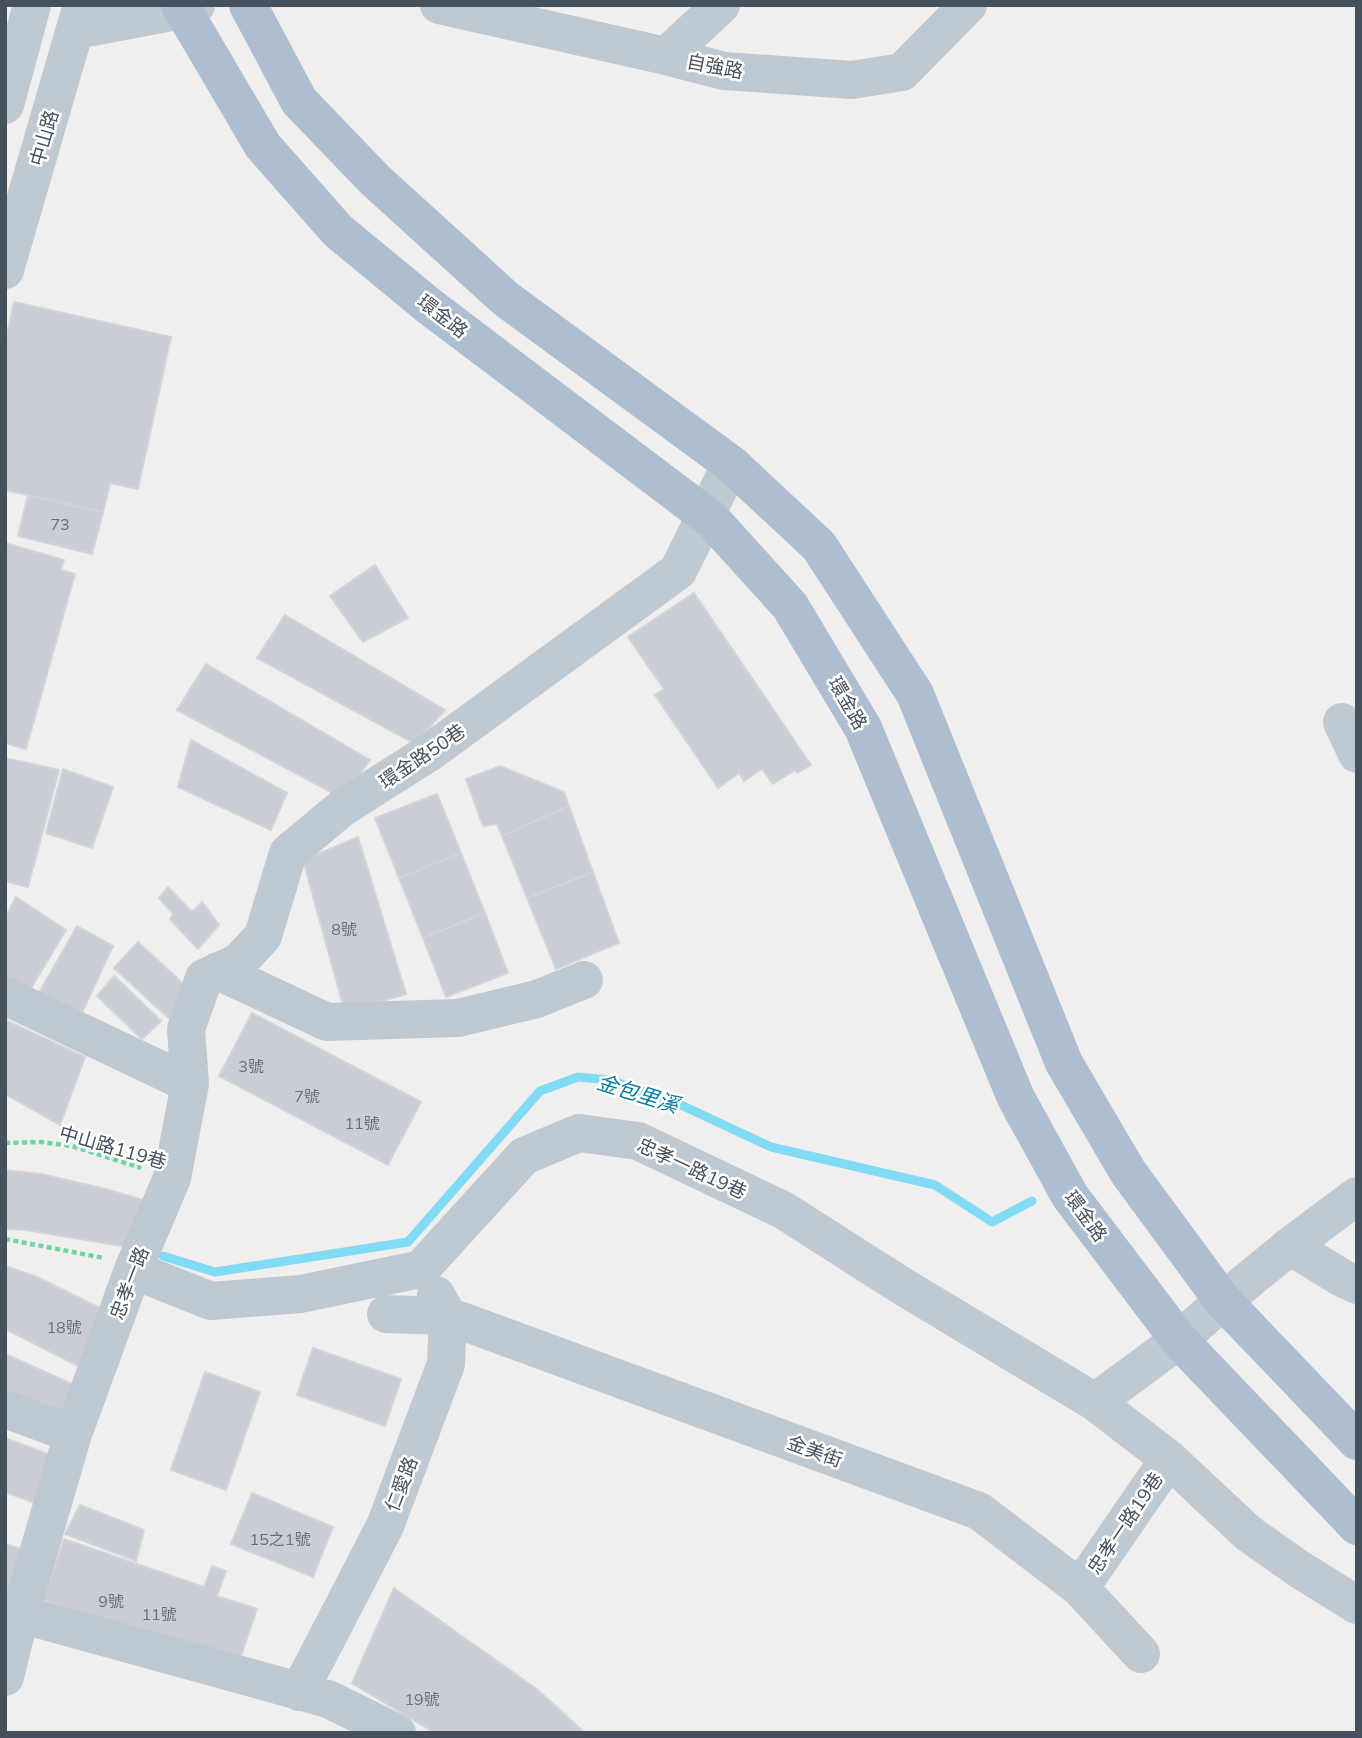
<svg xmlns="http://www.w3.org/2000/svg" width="1362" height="1738" font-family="Mulish,'Noto Sans TC',sans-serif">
<rect width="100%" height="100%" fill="#f1eeee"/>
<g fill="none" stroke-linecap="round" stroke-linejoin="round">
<path stroke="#82dbf4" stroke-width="9" d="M163,1256L215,1272L408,1242L540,1091L578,1077L610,1080L679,1104L771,1147L935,1185L992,1222L1032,1201"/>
</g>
<path fill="#cacdd4" stroke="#d2d4db" stroke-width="2" d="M14,302L171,337L138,489L110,483L103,512L5,490V343Z
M28,495L103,512L92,554L18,536Z
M5,543L64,560L61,570L75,574L26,749L5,743Z
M375,565L408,618L363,642L330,596Z
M694,593L811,765L797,773L795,770L773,784L762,769L744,781L739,773L718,788L655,695L664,689L628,637Z
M285,615L445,710L415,744L257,658Z
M206,664L370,760L342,798L177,710Z
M191,740L287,793L271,830L178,787Z
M5,758L59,770L28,887L5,881Z
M500,766L564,792L569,806L502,836L497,824L483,826L466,779Z
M63,769L113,787L92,848L46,833Z
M437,794L461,853L399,878L375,818Z
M569,806L593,872L527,898L502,836Z
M358,837L406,994L345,1012L303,860Z
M461,853L485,913L423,938L399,878Z
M593,872L619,943L556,969L527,898Z
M168,887L192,912L202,902L219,925L198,949L170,919L173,914L159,898Z
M16,897L66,930L30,990L5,976V918Z
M485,913L508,973L446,997L423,938Z
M77,926L113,946L79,1019L36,998Z
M138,942L191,991L174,1023L114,968Z
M114,976L161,1021L142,1039L97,996Z
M252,1013L421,1102L388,1165L219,1076Z
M5,1020L85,1057L60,1125L5,1094Z
M5,1170L41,1174L106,1189L160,1205L139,1249L26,1230L5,1229Z
M5,1266L37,1277L108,1312L86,1370L5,1329Z
M313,1348L401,1379L385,1426L297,1395Z
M5,1354L99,1396L84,1426L5,1396Z
M205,1372L260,1392L226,1490L171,1470Z
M5,1438L56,1457L38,1504L5,1492Z
M252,1493L333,1527L313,1577L231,1544Z
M80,1505L144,1530L136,1561L65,1534Z
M64,1539L204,1587L212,1566L226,1571L217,1596L257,1609L237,1668L43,1600Z
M5,1544L27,1551L5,1599Z
M394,1588L538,1690L585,1733H435L352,1683Z"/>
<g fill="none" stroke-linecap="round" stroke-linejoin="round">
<path stroke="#6ed4a2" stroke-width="4.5" stroke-dasharray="5 3.5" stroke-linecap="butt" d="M5,1143L41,1142L72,1146L141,1168
M5,1239L104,1258"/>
<path stroke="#bec9d2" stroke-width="38" d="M439,5L666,56L724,71L852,80L902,72L968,5
M76,30L182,10L196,5
M666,56L721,5
M5,105L32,5
M5,270L82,5
M1342,722L1357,754
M218,971L327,1022L458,1018L537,999L584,980
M5,996L190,1084L172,1178L133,1270L73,1434L20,1615L5,1677
M190,1084L186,1029L204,978L239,962L263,936L288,853L342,808L430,752L678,571L731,464
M1290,1246L1342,1278L1357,1285
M133,1270L211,1301L301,1294L421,1269L524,1156L579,1133L638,1141L783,1210L902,1286L1095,1402L1179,1340L1223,1301L1290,1246L1357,1196
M386,1314L448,1316L979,1511L1080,1588L1141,1654
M1095,1402L1169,1459L1248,1533L1299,1569L1357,1605
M5,1409L73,1434
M1080,1588L1169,1459
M5,1610L328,1699L397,1733
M299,1692L385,1526L446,1364L448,1316L436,1295"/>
<path stroke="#acbed0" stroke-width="38" d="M180,5L263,146L338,231L429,306L712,520L790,606L863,728L1016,1098L1070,1196L1179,1340L1357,1526
M248,5L299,101L375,180L506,299L731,464L819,546L915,694L1064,1063L1128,1172L1223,1301L1357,1441"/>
</g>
<g text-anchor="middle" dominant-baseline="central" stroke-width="5" stroke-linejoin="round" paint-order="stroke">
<g font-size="16" fill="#66717c">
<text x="60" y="524">73</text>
<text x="344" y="929">8號</text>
<text x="251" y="1066">3號</text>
<text x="307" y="1096">7號</text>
<text x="362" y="1123">11號</text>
<text x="64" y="1327">18號</text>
<text x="280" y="1539">15之1號</text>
<text x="111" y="1601">9號</text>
<text x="159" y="1614">11號</text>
<text x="422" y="1699">19號</text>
</g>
<g font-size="19" fill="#45525e" stroke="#fff">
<text transform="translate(715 66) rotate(11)">自強路</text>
<text transform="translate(44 138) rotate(-74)">中山路</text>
<text transform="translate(443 316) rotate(38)">環金路</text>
<text transform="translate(848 703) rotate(60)">環金路</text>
<text transform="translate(422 756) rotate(-34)">環金路50巷</text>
<text transform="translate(113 1147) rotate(16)">中山路119巷</text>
<text transform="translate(692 1168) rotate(25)">忠孝一路19巷</text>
<text transform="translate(1086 1216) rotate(54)">環金路</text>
<text transform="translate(129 1283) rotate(-69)">忠孝一路</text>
<text transform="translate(815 1451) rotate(20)">金美街</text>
<text transform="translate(401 1484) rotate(-69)">仁愛路</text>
<text transform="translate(1125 1523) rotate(-56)">忠孝一路19巷</text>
</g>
<g font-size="21" font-style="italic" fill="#037c9d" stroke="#fff">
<text transform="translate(638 1093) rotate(17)">金包里溪</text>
</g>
</g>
<rect width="1362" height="1738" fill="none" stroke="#45525e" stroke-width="14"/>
</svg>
